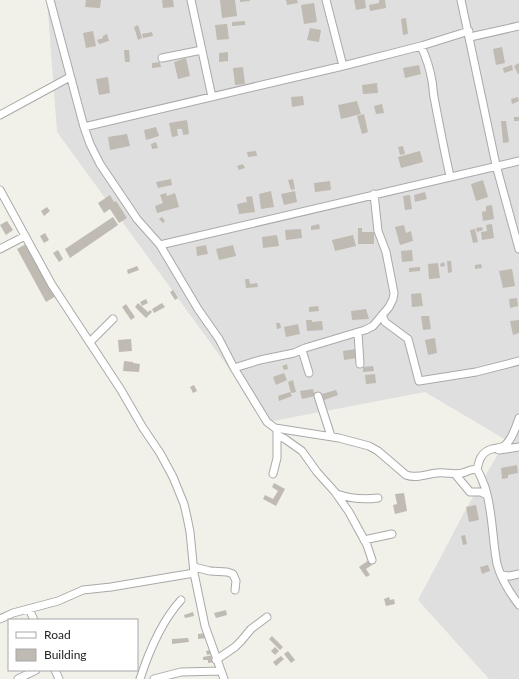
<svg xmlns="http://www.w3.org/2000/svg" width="519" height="679" font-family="Lato,sans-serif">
<rect width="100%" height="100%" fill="#f2f1e9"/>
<path fill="#e0dfdf" d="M47,0H519V679H489L418,600L466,509L506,440L425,392L268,422L57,132Z"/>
<path fill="#bfbab2" d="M86,0H101L100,8L85,7Z
M162,0H173L174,7L163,8Z
M220,0H235L237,16L222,18Z
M240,0H250V1L240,2Z
M286,0H297L298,3L287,5Z
M354,0H365L366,8L356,10Z
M379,0H385L386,8L370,11L369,5L379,3Z
M314,3L317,22L304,24L301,5Z
M406,18L408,34L403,35L401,19Z
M245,21V25L232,26V22Z
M227,24L229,39L217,40L215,25Z
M138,25L142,38L138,40L134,27Z
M310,28L321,30L319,42L307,40Z
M93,31L96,46L86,48L83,33Z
M152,32L153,36L143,38L142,34Z
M107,34L109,41L99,44L97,40L103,38V36Z
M502,47L505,63L496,65L493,49Z
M124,50H129L130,62H125Z
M228,52V61L219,62V53Z
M186,58L190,76L178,79L174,62Z
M160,62L161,67L152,68V63Z
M519,63V74H518L514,66Z
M419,65L421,74L405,78L403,68Z
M512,65L513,70L504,73L503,68Z
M243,67L245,84L235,85L233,68Z
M108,77L110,93L99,95L96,79Z
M377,83L378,93L363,94L362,85Z
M303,96L304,105L292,107L291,97Z
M518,97L519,101L512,104L511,99Z
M357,101L361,114L341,119L338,105Z
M382,104L384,113L376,114L374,106Z
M364,114L368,132L362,134L357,116Z
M514,117H519V121H514Z
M187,120L189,134L183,135L182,129H177L178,136L172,137L169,123Z
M501,121H506L509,142L503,143Z
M156,127L159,136L146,140L144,130Z
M127,134L130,146L110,150L108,137Z
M156,142L158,148L152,149L151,144Z
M403,146L405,154L400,155L398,147Z
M256,151L257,156L248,157L247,152Z
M420,151L423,162L401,168L398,157Z
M243,164L245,168L239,170L237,166Z
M171,179L172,185L158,188L156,182Z
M293,179L295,189L291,190L288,180Z
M483,180L488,197L476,201L471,184Z
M330,181L331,190L315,192L314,183Z
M271,191L274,207L261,209L259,194Z
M295,191L297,202L284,205L281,194Z
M425,192L427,199L415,202L414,195Z
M166,193L167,196L175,193L179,207L157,213L155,206L163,203L160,195Z
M110,195L114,202L116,201L127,218L119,223L110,209L104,213L98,203Z
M410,195L412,209L405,210L403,196Z
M252,196L255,212L239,214L237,204L247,202L246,197Z
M492,205L494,219L483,221L482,212L486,211V206Z
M47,207L50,211L44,216L41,211Z
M113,217L118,225L70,258L65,249Z
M162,217L165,221L163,223L159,219Z
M7,221L13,230L6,235L0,225Z
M319,224L320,229L311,230V226Z
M492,224L494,238L482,240L481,232L487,231L486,225Z
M404,225L406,233L411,231L413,241L400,245L395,227Z
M482,227L483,230L477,232L476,228Z
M358,228H362V232H374V244H358Z
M301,229L302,238L286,240L285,230Z
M475,229L478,242L473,243L470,230Z
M45,233L49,240L44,243L40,236Z
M277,235L279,246L263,248L262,237Z
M353,235L356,246L335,251L332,240Z
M26,244L56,296L46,302L17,249Z
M206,245L208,254L197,256L196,247Z
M233,245L236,256L219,260L216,249Z
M58,250L63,259L59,262L53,253Z
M412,250L413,261L402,262L401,251Z
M447,261H451L452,272L448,273Z
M444,262L445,266L441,267L440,264Z
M438,263L440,278L429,279L428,264Z
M481,264L482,268L475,269V265Z
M137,266L139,270L128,274L127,270Z
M420,267V271L409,272V268Z
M512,269L515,286L503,288L499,271Z
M245,279H249L250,284L257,283L258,287L246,288Z
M173,290L178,298L175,300L170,292Z
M421,293L423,306L412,307L411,294Z
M517,298L518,306L510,308L509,299Z
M146,299L148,303L142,306L140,302Z
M138,303L148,312L150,310L152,312L146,318L135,307Z
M162,303L165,307L154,313L152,309Z
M126,304L135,317L131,320L122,307Z
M318,306L319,311L309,312V307Z
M366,309L369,319L352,320L351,311Z
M421,316H429L431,329L423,330Z
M306,320H312V322L322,321L323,330L307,331Z
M519,320V333L513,335L510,321Z
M276,323H280L281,328L277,329Z
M298,324L300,334L286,337L284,327Z
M435,338L437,353L428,355L425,340Z
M131,339L132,351L119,352L118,340Z
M356,349V358L344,360L343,351Z
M124,361L133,362V363L140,364L139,372L123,371Z
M287,364L288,369L284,370L282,366Z
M373,366L374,371L363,372V367Z
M284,373L287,380L276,385L273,377Z
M375,374L376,383L366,384L365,375Z
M293,380L296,392L291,393L288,382Z
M194,385L197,391L193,393L190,387Z
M313,389L315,396L302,399L300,391Z
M336,390L338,395L324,400L322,394Z
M290,392L292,396L279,401L278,396Z
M517,465L518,473L508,475V478L502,479L501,468Z
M274,483L285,489L276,506L263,499L265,495L273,499L278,491L272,487Z
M404,493L407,511L395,514L393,505L397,504L395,494Z
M476,505L479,520L469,522L466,507Z
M465,535L467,544L463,545L461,536Z
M369,560L372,565L366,569L370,575L366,577L359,567Z
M488,565L490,571L482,574L480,567Z
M389,597L390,600L394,599L395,604L386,606L384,599Z
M226,610L227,615L216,618L214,613Z
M193,612L194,616L185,618L184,615Z
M206,633L207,638L198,639V634Z
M272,636L283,647L280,650L269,639Z
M188,638L189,642L172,644V639Z
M275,647L279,651L275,655L271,651Z
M211,650V654L207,655L206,651Z
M288,651L295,660L291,663L284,654Z
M213,655L214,662L208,663V660H203V657Z
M281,656L284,659L276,666L273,662Z"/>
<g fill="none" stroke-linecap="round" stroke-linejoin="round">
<defs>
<path id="minor" d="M50,0L84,127L90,144L100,164L137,219L160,245L198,309L219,339L234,368L267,422L275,428L339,438L369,446L378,451L406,475C416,479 427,474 437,473C446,472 454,475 462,473C468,472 471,468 477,470C481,475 482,481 485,487C493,512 492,538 497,564C501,579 510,593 519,605
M191,0L212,97
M326,0L343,66
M461,0L496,165L519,249
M470,37L519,26
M421,46C426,57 430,69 432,81C433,86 433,92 434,97C439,123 444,150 450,176
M162,58L202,50
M0,115L70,77
M84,127L343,66L421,46L469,31
M0,190L52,285L121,390L143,428L160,453L173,477L184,504L187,517L190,532L194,573L205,626L224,679
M160,245L519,161
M0,249L25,236
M382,315L385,322L408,339L419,381L476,372L519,361
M358,333L360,364
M90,342L113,319
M302,350L309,373
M234,368L260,360L294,353L305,348L365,330L373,326L389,307L393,299L394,293L386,252L378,231L374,194
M318,396L331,436
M277,435L285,439L302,451L317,472L335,492L349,512L367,545L372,560
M499,450L519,447
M477,470C479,460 481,452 492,449C496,448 501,448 504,446C512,440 516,427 519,418
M273,474L277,458V432
M455,474L470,492H481L487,495
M337,494C351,499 363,500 378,498
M364,540L392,534
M194,567L210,571L227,572L233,574L236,581L235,590
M501,575L510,576L519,574
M29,609L34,620
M0,619L13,613L58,601L83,590L111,587L194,573
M216,660L235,647L241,641L251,629L267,617
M55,670L59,679
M18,679L36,670
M140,679C149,651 161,622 181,600
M154,679L181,672L221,671"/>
</defs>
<use href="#minor" stroke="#a9a9a9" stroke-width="9"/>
<use href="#minor" stroke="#fff" stroke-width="7"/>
</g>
<rect x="8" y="619" width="130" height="52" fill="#ffffff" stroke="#a7a7a7"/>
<rect x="16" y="632" width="20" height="6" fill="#ffffff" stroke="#a7a7a7"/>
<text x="44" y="639" font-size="12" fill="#222222">Road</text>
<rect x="16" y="649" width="20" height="12" fill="#bfbab2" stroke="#a7a7a7"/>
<text x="44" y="659" font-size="12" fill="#222222">Building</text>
</svg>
